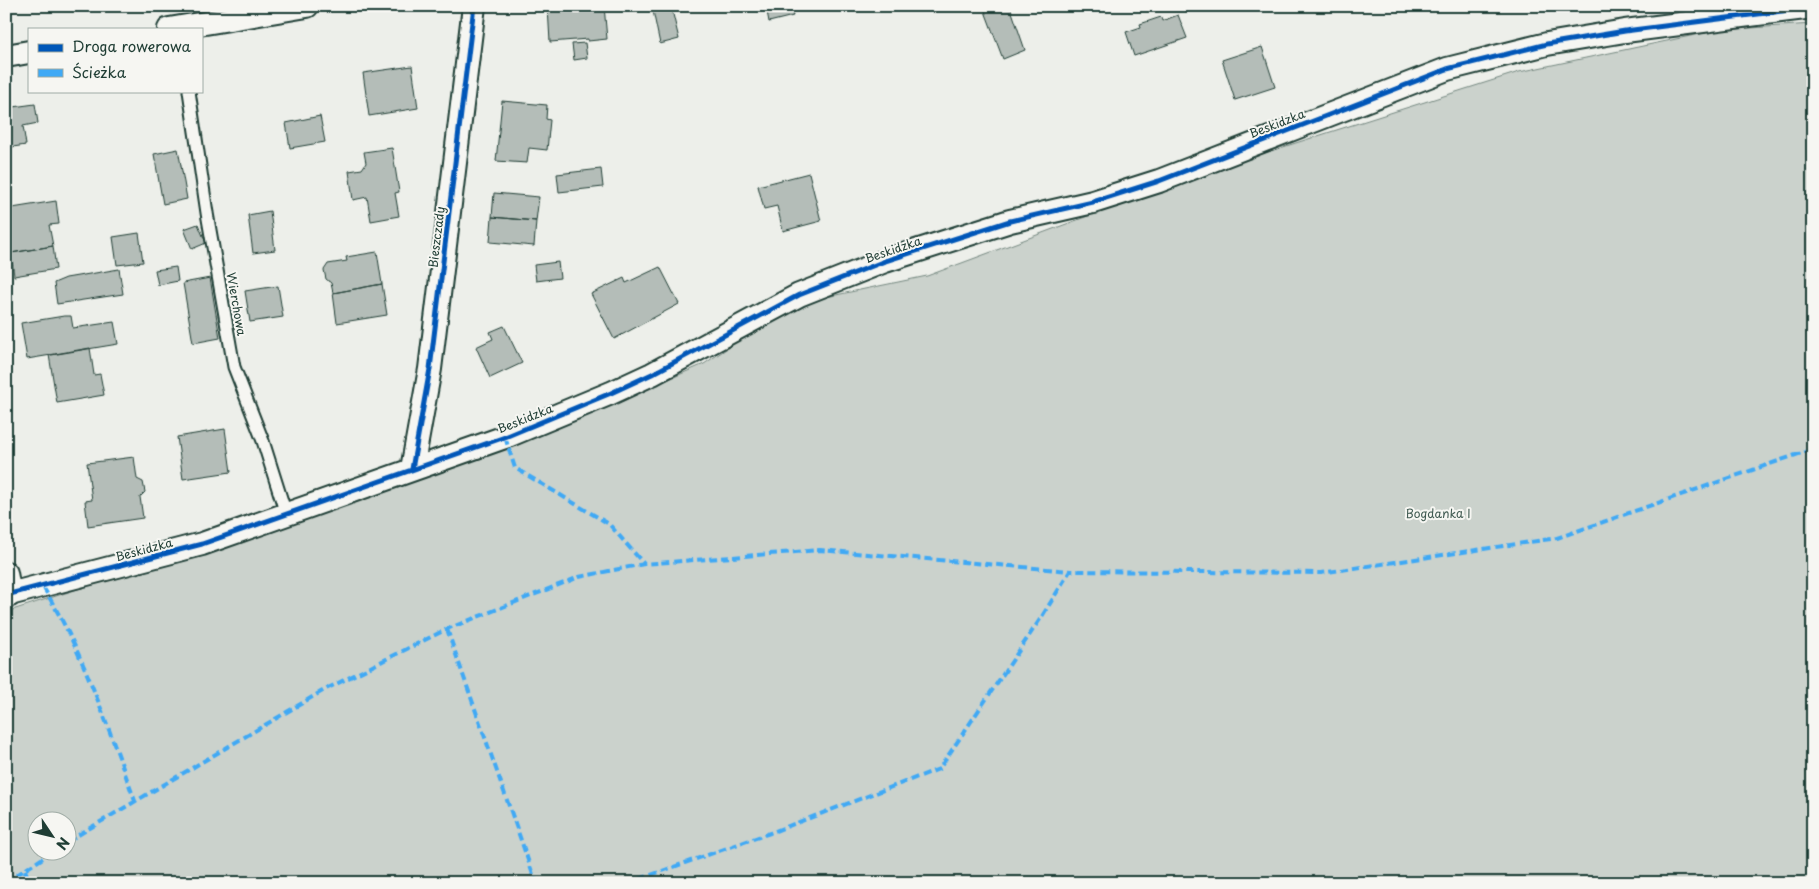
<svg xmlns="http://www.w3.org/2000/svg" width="1819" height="889" font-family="'Playpen Sans',sans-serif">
<rect width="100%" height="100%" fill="#edefea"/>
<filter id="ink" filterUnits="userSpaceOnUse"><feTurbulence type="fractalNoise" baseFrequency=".02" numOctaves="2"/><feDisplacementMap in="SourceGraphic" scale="10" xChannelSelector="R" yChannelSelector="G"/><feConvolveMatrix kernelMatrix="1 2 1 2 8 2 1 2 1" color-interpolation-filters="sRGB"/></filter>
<g filter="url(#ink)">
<path fill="#cbd2cc" stroke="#758880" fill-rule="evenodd" d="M1813,24V883H6V612L419,480L533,438L704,364L775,316L812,300L927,276L1214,169L1519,72L1719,30ZM38,822H68V852H38Z"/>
<path fill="#b4bdb8" stroke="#1f3d34" d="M604,6L607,39L588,41V39L550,42L548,7Z
M652,6H671L679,39L660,44Z
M766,6H790L793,16L769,22Z
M983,6H1010L1025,50L1003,59Z
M1178,15L1187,38L1134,56L1126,32L1141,27L1140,24L1161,17L1162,21Z
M585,43L587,58L574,60L572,44Z
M1262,47L1275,87L1235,100L1222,60Z
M412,66L418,108L369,116L363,73Z
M502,101L547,105L546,119L550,120L547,150L529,148L527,163L496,161Z
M35,104L38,123L23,126L26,145L6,148V108Z
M320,116L325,142L290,148L286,123Z
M392,148L399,192L395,193L399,216L371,221L367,197L353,200L349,171L362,169L366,163L364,152Z
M178,149L187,199L163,204L154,154Z
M601,169L603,187L559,192L557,174Z
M809,173L821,221L783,231L777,206L764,209L758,186Z
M494,193L539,197L536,221L492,217Z
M56,201L59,224L49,225L53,246L11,253L6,224V209Z
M270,211L275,250L253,253L248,215Z
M492,217L536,221L534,246L490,242Z
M198,224L206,243L192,249L184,229Z
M139,233L143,262L117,265L113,237Z
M53,246L56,269L14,276L11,253Z
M377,252L382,284L333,293L331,283L326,279L324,270L328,264L347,261L346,257Z
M558,262L560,278L536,281L534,265Z
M176,267L178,281L158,285L155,270Z
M660,267L679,304L614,339L591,294L624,278L626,283Z
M119,269L123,294L57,304L54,283L66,278Z
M210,278L220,338L193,343L183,283Z
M382,284L387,315L337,323L333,293Z
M278,286L283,317L250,322L245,291Z
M64,316H71L73,328L114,322L118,344L27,359L21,323Z
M504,326L522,363L490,378L476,347L493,339L490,332Z
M90,348L94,375L100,374L104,395L57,403L49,355Z
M225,429L231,472L183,479L177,437Z
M134,457L137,479L143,482L145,492L140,497L143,518L88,526L85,501L92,500L87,463Z"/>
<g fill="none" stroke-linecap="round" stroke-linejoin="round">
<defs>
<path id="lane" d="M189,91L207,213L234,367L263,441L286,514"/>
<path id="street" d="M169,29L307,6
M6,56L29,52
M412,469L430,369L474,6
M6,573L10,595
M6,595L202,544L505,437L611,393L652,374L799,295L885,261L1010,221L1093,202L1159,181L1447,69L1547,44L1625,31L1813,7"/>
</defs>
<use href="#lane" stroke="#1f3d34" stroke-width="15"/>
<use href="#street" stroke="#1f3d34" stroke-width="26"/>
<use href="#lane" stroke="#f6f6f2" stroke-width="11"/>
<use href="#street" stroke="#f6f6f2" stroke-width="22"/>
<path stroke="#3fa9f5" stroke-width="4" stroke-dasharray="8 4" stroke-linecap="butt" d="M505,437L515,468L609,524L644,564
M43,587C84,653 108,728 135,801
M447,629L536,883
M68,841L326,689L447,629L579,577L644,564L820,550L1070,571
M25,870L30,883
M6,882L52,852
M628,883L770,833L939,769L1041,618L1070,571L1321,573L1557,538L1813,449"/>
<defs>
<path id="cycleway" d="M412,469L430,369L474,6
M6,595L202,544L505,437L611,393L652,374L799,295L885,261L1010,221L1093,202L1159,181L1447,69L1547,44L1625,31L1813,7"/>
</defs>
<use href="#cycleway" stroke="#f6f6f2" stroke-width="8"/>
<use href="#cycleway" stroke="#0057b8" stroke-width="5"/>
</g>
</g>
<g text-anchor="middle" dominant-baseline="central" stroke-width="4" stroke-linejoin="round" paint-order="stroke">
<g font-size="12" fill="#1f3d34" stroke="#f6f6f2">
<text transform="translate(1277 123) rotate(-21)">Beskidzka</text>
<text transform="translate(436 237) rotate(-83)">Bieszczady</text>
<text transform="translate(893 249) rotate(-19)">Beskidzka</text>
<text transform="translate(237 304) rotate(80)">Wierchowa</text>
<text transform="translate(525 418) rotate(-22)">Beskidzka</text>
<text transform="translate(144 549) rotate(-15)">Beskidzka</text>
</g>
<g font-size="12" fill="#415b52" stroke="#f6f6f2">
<text x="1438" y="513">Bogdanka I</text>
</g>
</g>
<rect width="1819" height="889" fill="none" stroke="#f6f6f2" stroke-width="25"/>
<rect x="12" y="12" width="1794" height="864" fill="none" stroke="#1f3d34" stroke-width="2" filter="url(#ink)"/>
<rect x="28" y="28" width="175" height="65" fill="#f6f6f2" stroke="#a0aca6"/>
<rect x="38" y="44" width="25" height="8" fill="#0057b8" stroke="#a0aca6"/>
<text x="72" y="52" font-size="15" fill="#1f3d34">Droga rowerowa</text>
<rect x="38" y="69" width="25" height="8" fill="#3fa9f5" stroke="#a0aca6"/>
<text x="72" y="78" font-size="15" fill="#1f3d34">Ścieżka</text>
<g transform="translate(52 836) rotate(125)"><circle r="24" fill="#f6f6f2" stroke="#a0aca6"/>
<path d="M0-4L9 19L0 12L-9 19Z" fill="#1f3d34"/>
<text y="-8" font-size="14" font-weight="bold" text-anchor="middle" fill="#1f3d34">N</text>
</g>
</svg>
